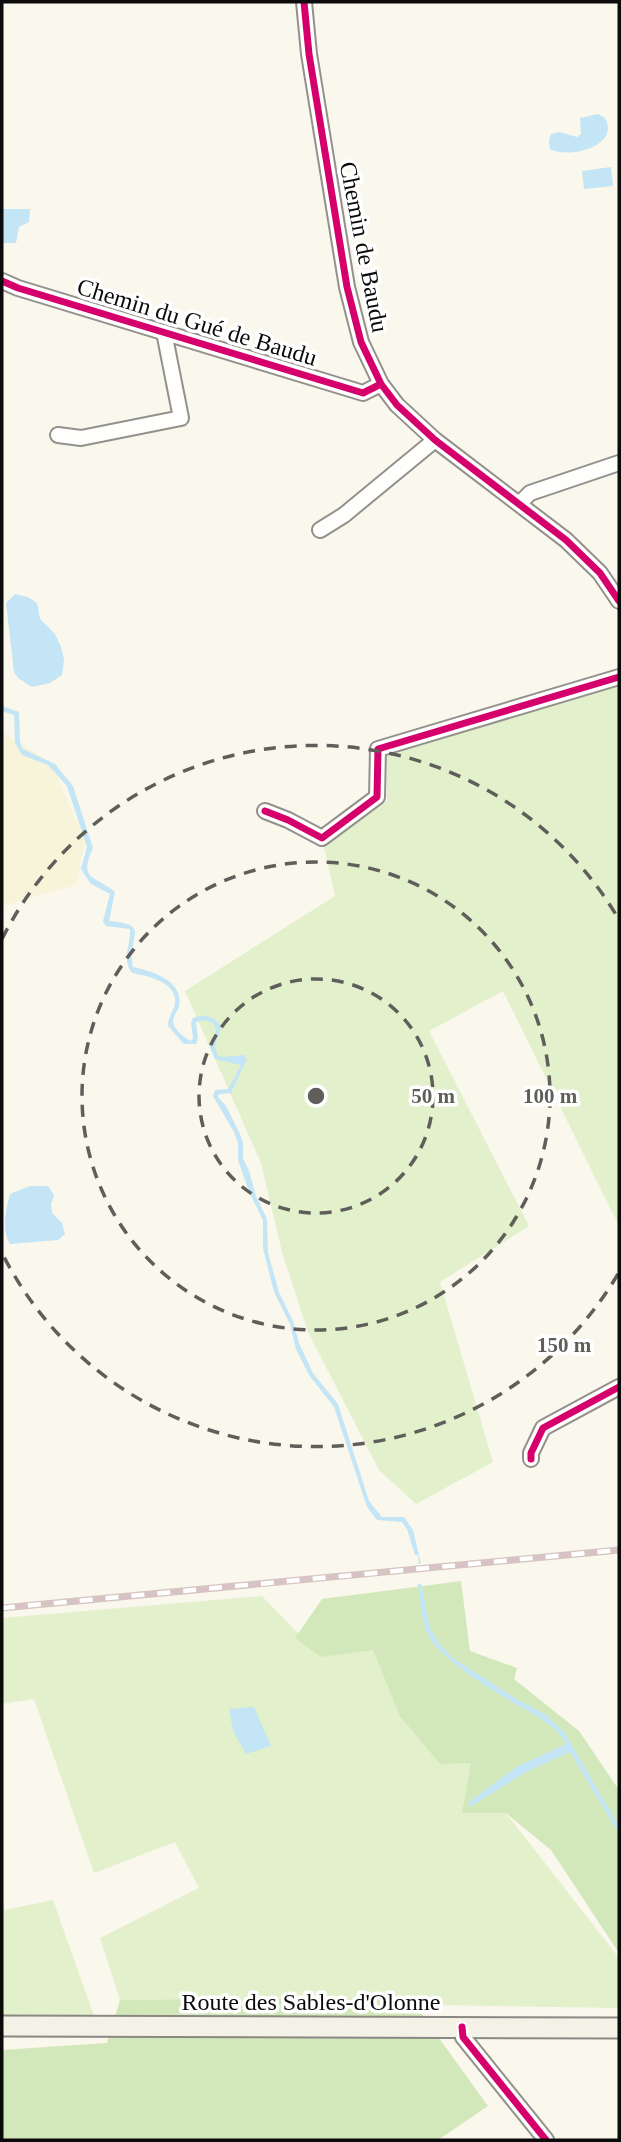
<svg xmlns="http://www.w3.org/2000/svg" width="621" height="2142" font-family="'Times New Roman',serif">
<rect width="100%" height="100%" fill="#faf7ed"/>
<path fill="#f8f4d9" d="M2,732L51,763L85,841L76,885L2,906Z"/>
<path fill="#e3f0cc" d="M619,686V1226L503,991L429,1031L529,1226L440,1282L493,1462L416,1504L379,1470L308,1332L282,1252L261,1163L185,991L335,896L324,847L387,801V755Z
M262,1596L321,1657L375,1647L471,1763L506,1813L619,1958V2008L120,2000L100,1938L199,1888L175,1842L94,1873L34,1699L2,1704V1618Z
M53,1900L94,2016H2V1902L5,1910Z"/>
<path fill="#d3e8ba" d="M461,1581L470,1651L517,1668L514,1679L579,1731L619,1790V1953L551,1850L506,1813H462L471,1763L440,1764L400,1716L373,1650L321,1657L295,1638L322,1599Z
M410,1998L488,2106L438,2140H2V2050L107,2043L120,2000Z"/>
<path fill="#c3e5f5" d="M598,114L605,118C621,147 567,159 550,149L549,141L551,134L559,132L577,137L581,134L580,118Z
M611,167L613,186L584,189L582,171Z
M2,209H30L29,222L19,227L16,243H2Z
M15,594L28,597L37,603L40,619L55,634L61,647L64,659L62,675L50,683L32,687L18,678L14,672L6,603Z
M2,706L19,712L20,742L23,749L55,764L73,786L93,848C78,881 95,875 115,892L109,921C153,925 126,936 133,967C151,971 184,980 179,1006C178,1011 173,1016 173,1021C173,1029 185,1038 191,1041L193,1038L191,1023L193,1018C204,1014 215,1016 221,1027L215,1047L218,1056L223,1057L244,1055L247,1059L231,1093L219,1094L218,1097L226,1106L238,1130L243,1142V1158L249,1171L256,1196L267,1219L268,1253L279,1292L293,1321L299,1343L313,1373L338,1404L369,1501L382,1517H404L413,1530L421,1564H419L418,1555H415L407,1529L402,1522L377,1520L367,1507L334,1407L309,1375L296,1349L290,1324L274,1292L263,1248V1220L250,1194L238,1160V1143L234,1132L213,1096L215,1090L228,1089L241,1065L215,1059L210,1047L216,1031L214,1024L206,1020L196,1022L198,1039L196,1044H184L168,1026C168,1017 173,1012 175,1004C178,982 148,976 132,973C121,959 131,945 130,929L106,926L103,921L110,894L91,884L81,869L87,847L67,786L48,765L22,755L15,743L14,715L2,711Z
M48,1186L54,1195L51,1204L52,1213L62,1223L65,1234L58,1240L10,1244C1,1230 6,1210 10,1194L30,1186Z
M420,1578L430,1628L439,1643L453,1658L515,1698L546,1715L564,1732L619,1826V1834L570,1752L528,1771L470,1807V1801L518,1766L566,1744C558,1728 540,1718 525,1709C499,1695 438,1659 427,1633C421,1618 420,1600 418,1584H421Z
M254,1707L271,1746L246,1754L233,1731L229,1709Z"/>
<g fill="none" stroke-linecap="round" stroke-linejoin="round">
<defs>
<path id="minor" d="M304,2L309,54L347,287L361,342L381,384L397,405L435,440L566,540L600,573L619,601
M2,281L18,288L363,393L381,384
M58,435L81,438L181,418L164,332
M520,503L530,493L619,463
M320,530L344,515L435,440
M265,811L288,820L322,838L377,797L378,749L619,677
M531,1459V1453L543,1428L619,1387
M462,2027L463,2037L546,2140"/>
<path id="secondary" d="M2,2026L619,2028"/>
</defs>
<use href="#minor" stroke="#93918d" stroke-width="18"/>
<use href="#secondary" stroke="#898883" stroke-width="23"/>
<use href="#minor" stroke="#fefefc" stroke-width="14"/>
<use href="#secondary" stroke="#f4f2e7" stroke-width="19"/>
<defs>
<path id="rail" d="M2,1608L619,1550"/>
</defs>
<use href="#rail" stroke="#d6c3c2" stroke-width="7"/>
<use href="#rail" stroke="#fff" stroke-width="4.5" stroke-dasharray="13" stroke-linecap="butt"/>
<defs>
<path id="cycleway" d="M304,2L309,54L347,287L361,342L381,384L397,405L435,440L566,540L600,573L619,601
M2,281L18,288L363,393L381,384
M265,811L288,820L322,838L377,797L378,749L619,677
M531,1459V1453L543,1428L619,1387
M462,2027L463,2037L546,2140"/>
</defs>
<use href="#cycleway" stroke="#fff" stroke-width="11"/>
<use href="#cycleway" stroke="#d6006c" stroke-width="7"/>
</g>
<g fill="none" stroke="#5f5e5a" stroke-width="3.5" stroke-dasharray="12 9">
<circle cx="316" cy="1096" r="117"/>
<circle cx="316" cy="1096" r="234"/>
<path d="M618 1274A351 351 0 0 1 2 1253M2 939A351 351 0 0 1 618 918"/>
</g>
<g text-anchor="middle" dominant-baseline="central" stroke-width="7" stroke-linejoin="round" paint-order="stroke">
<g font-size="24" fill="#0b0b0b" stroke="#fff">
<text transform="translate(364 247) rotate(79)">Chemin de Baudu</text>
<text transform="translate(197 322) rotate(17)">Chemin du Gué de Baudu</text>
<text x="311" y="2002">Route des Sables-d'Olonne</text>
</g>
</g>
<circle cx="316" cy="1096" r="10" fill="#5f5e5a" stroke="#fff" stroke-width="3.5"/>
<g font-size="21" text-anchor="middle" font-weight="bold" fill="#5f5e5a" stroke="#fff" stroke-width="7" stroke-linejoin="round" paint-order="stroke">
<text x="433" y="1103">50 m</text>
<text x="550" y="1103">100 m</text>
<text x="564" y="1352">150 m</text>
</g>
<rect width="621" height="2142" fill="none" stroke="#0b0b0b" stroke-width="7"/>
</svg>
